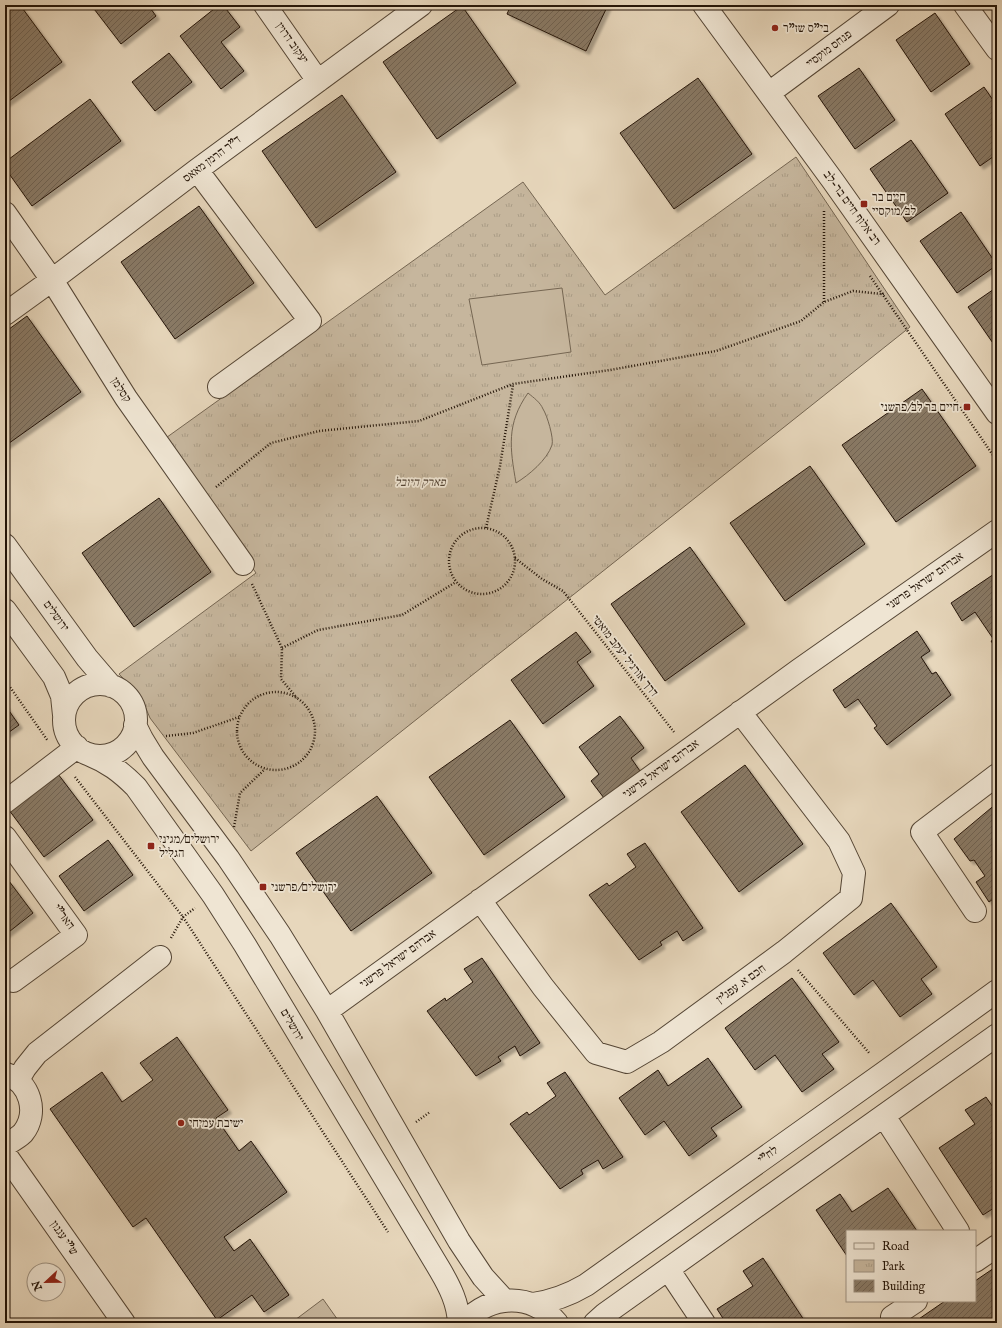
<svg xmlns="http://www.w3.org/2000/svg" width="1002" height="1328" font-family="'IM FELL English','Frank Ruhl Libre',serif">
<defs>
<pattern id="park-tufts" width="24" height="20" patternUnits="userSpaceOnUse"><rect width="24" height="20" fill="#c6b69d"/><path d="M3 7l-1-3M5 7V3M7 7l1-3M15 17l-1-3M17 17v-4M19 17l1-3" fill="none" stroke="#aa9c86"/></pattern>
<pattern id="building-hatch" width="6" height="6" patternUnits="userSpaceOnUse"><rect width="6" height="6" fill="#897a66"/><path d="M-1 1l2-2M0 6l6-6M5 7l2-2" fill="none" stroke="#706352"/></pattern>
<filter id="shadow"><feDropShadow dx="3.5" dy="3.5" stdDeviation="1" flood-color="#0004"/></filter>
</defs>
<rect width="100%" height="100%" fill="#e7d7bc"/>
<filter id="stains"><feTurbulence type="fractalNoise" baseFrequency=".005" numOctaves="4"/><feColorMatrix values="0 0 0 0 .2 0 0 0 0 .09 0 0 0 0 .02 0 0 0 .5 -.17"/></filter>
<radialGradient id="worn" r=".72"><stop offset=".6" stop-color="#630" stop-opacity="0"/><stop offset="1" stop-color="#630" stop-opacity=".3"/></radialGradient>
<path fill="url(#park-tufts)" stroke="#756652" d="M796,157L910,327L251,851L150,718L141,697L119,674L256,573L163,440L523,182L605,295Z"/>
<path fill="#c6b69d" stroke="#756652" d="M562,288L571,352L482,365L469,299Z
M528,393C534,398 540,402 543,409C547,415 554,438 552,445C547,460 529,475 516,483C510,448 506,424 528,393Z
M323,1299L340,1323H291Z"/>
<path fill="url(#building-hatch)" stroke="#241508" filter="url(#shadow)" d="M5,5H20L62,62L5,104Z
M91,5H148L156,16L121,44Z
M219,5H223L240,27L221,42L244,71L221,89L180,36Z
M511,5H608L586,51L507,14Z
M462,6L516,83L437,139L383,62Z
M935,13L970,64L931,92L896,40Z
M169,53L192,82L155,111L132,82Z
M859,68L895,120L855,149L818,96Z
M698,78L752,154L674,209L620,133Z
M984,87L997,106V154L980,166L945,114Z
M342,95L396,172L316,228L262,151Z
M90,99L121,141L32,206L5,168V162Z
M911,140L948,193L907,222L870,169Z
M997,182V190L993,184Z
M199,206L254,283L175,339L121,262Z
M961,212L997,265L957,293L920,241Z
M997,287V349L968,307Z
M27,316L81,392L5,446V332Z
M922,389L976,466L896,522L842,445Z
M810,466L865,544L785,601L730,523Z
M159,498L211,572L134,627L82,553Z
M690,547L745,624L665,681L611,604Z
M997,572V650L991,641L994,640L975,612L962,621L951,603Z
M917,631L930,651L921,657L932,674L936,672L951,695L887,745L874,728L877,726L858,699L845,708L833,690Z
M576,632L591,652L577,662L594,686L543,724L511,680Z
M5,705L19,725L5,735Z
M620,716L644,748L631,758L640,771L604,798L591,781L599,774L579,747Z
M510,720L565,797L484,855L429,777Z
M745,765L803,844L739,892L681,812Z
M58,774L93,820L44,857L9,810Z
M377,796L432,873L351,931L296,853Z
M997,803V896L989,902L976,882L985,876L974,860L970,861L954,839Z
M108,840L133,875L84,911L59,876Z
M645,843L703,928L683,941L677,931L660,942L662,945L639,960L589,895L607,883L609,886L636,867L627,854Z
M9,881L33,913L5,935V885Z
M891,903L937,967L921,979L932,994L900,1017L873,980L854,995L823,953Z
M482,958L540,1043L520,1056L515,1046L498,1057L501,1061L476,1076L427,1011L445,998L446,1001L473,982L464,969Z
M792,978L839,1042L822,1054L834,1069L802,1092L775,1055L755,1070L725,1028Z
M177,1037L228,1110L216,1118L239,1151L251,1141L287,1192L224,1237L234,1251L250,1239L289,1295L264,1312L252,1295L217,1320L146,1218L133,1227L50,1109L102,1072L122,1102L153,1080L140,1063Z
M708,1058L742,1107L711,1128L717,1136L689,1156L664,1121L645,1135L619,1098L658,1070L668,1086Z
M565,1072L623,1157L603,1169L598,1160L581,1170L583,1174L560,1189L510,1124L527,1112L529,1115L556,1096L547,1083Z
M986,1097L997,1113V1206L983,1215L939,1148L975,1124L965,1110Z
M888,1188L917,1231H847V1256L816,1210L840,1194L852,1212Z
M763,1258L806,1323H726L717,1309L753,1286L743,1271Z
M997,1266V1323H913L945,1301H975V1281Z"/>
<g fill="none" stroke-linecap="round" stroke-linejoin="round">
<defs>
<path id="minor" d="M265,5L318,81
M704,5L833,181L997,413
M965,5L997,49
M769,93L888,5
M197,170L310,321L219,387
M5,213L52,280L126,398L243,564
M5,314L52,280L197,170L421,5
M5,545L87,658L111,686
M5,610L54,677L62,696L64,715
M64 720a36 36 0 1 1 72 0a36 36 0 1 1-72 0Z
M135,725L142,739L153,757L228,858L280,935L327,1011L459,1241L483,1277L504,1300
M88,754C108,762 121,772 136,787L213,895L245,945L440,1270C450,1287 458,1303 459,1323
M5,802L77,747
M5,837L76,935L13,981
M480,900L543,987L596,1053L627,1062L661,1042L784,952L851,898L854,873L839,841L740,712
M975,911L922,832L997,775
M327,1011L799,670L997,531
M18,1080L25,1068L37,1053L160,957
M884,1116L958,1231
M5,1145C12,1141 18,1138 23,1133C39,1113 30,1082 6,1074
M5,1154L124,1323
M975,1261L997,1246
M668,1269L704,1323
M533,1304C553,1301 569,1295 586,1285L885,1072L997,991
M892,1317L916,1301
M464,1323C490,1294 532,1292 557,1323
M595,1323L605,1314L997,1035"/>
</defs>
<use href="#minor" stroke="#554635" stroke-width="24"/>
<path stroke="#241508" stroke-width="2.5" stroke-dasharray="1 2" stroke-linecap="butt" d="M870,276L997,461
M824,302V209
M216,487L271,443L319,431L419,421L513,384L610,370L716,351L801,321L824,302L853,291L882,294L885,293
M449 561a33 33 0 1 1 66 0a33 33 0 1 1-66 0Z
M486,528L500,466L513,385
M515,558L542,579L563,591L674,732
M252,584L282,648L281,679L297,698
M282,648L318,630L402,615L456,582
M5,680L48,741
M237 731a39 39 0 1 1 78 0a39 39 0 1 1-78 0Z
M166,736L193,733L239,717
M75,777L183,917L388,1232
M234,827L240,793L265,769
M171,938L183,917L195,908
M798,970L870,1054
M416,1122L430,1112"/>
<use href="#minor" stroke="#efe5d3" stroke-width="22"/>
</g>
<g fill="#8f2418" stroke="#efe5d3" stroke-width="1.5">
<circle cx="775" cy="28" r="4"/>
<rect x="860" y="200" width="8" height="8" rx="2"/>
<rect x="963" y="403" width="8" height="8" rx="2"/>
<rect x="147" y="842" width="8" height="8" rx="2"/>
<rect x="259" y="883" width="8" height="8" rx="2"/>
<circle cx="181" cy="1123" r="4"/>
</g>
<g text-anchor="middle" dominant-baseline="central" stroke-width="3.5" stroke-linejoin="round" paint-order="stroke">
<g font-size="12" fill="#241508" stroke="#efe5d3" text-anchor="start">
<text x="783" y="28">בי"ס שז"ר</text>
<text x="872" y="197">חיים בר<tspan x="872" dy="14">לב/מוקסיי</tspan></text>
<text x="959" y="407" text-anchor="end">חיים בר לב/פרשני</text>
<text x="159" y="839">ירושלים/מגיני<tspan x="159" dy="14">הגליל</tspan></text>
<text x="271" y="887">ירושלים/פרשני</text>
<text x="189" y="1123">ישיבת עמיחי</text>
</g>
<g font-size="12" fill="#241508" stroke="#efe5d3">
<text transform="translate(292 43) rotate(55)">יעקוב דרוין</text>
<text transform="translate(829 49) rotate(-37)">פנחס מוקסיי</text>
<text transform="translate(212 159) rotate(-37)">ד"ר הרמן מאאס</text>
<text transform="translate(852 208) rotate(54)">רב אלוף חיים בר-לב</text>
<text transform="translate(121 390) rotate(57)">קסלמן</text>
<text transform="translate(925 581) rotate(-35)">אברהם ישראל פרשני</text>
<text transform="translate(56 616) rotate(54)">ירושלים</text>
<text transform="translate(625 656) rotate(52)">דרך אורגיל יעקב מואטי</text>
<text transform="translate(661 769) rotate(-36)">אברהם ישראל פרשני</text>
<text transform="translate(64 917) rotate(54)">האר"י</text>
<text transform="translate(398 959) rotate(-36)">אברהם ישראל פרשני</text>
<text transform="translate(741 984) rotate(-36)">חכם א. עפג'ין</text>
<text transform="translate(292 1025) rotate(60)">ירושלים</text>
<text transform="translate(768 1155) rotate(-35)">לח"י</text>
<text transform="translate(64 1238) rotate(55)">ש"י עגנון</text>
</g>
<g font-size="12" font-style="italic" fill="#554535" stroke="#efe5d3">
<text x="420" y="482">פארק היובל</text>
</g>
</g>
<rect width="1002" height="1328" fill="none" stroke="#e7d7bc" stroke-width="20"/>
<rect x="6" y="6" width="990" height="1316" fill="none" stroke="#241508" stroke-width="2"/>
<rect x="10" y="10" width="982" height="1308" fill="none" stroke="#241508"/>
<rect x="846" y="1230" width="130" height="72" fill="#efe5d3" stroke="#9e9282"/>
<rect x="854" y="1243" width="20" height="6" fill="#efe5d3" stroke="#9e9282"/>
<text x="882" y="1250" font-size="12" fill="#241508">Road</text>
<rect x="854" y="1260" width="20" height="12" fill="url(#park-tufts)" stroke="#9e9282"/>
<text x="882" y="1270" font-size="12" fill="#241508">Park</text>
<rect x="854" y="1280" width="20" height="12" fill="url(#building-hatch)" stroke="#9e9282"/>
<text x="882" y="1290" font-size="12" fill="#241508">Building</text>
<g transform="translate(46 1282) rotate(248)"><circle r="19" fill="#efe5d3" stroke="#9e9282"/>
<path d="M0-3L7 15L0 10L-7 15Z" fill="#8f2418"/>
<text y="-6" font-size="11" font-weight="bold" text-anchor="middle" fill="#241508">N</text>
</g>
<rect width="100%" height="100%" filter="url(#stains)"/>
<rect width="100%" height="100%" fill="url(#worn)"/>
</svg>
